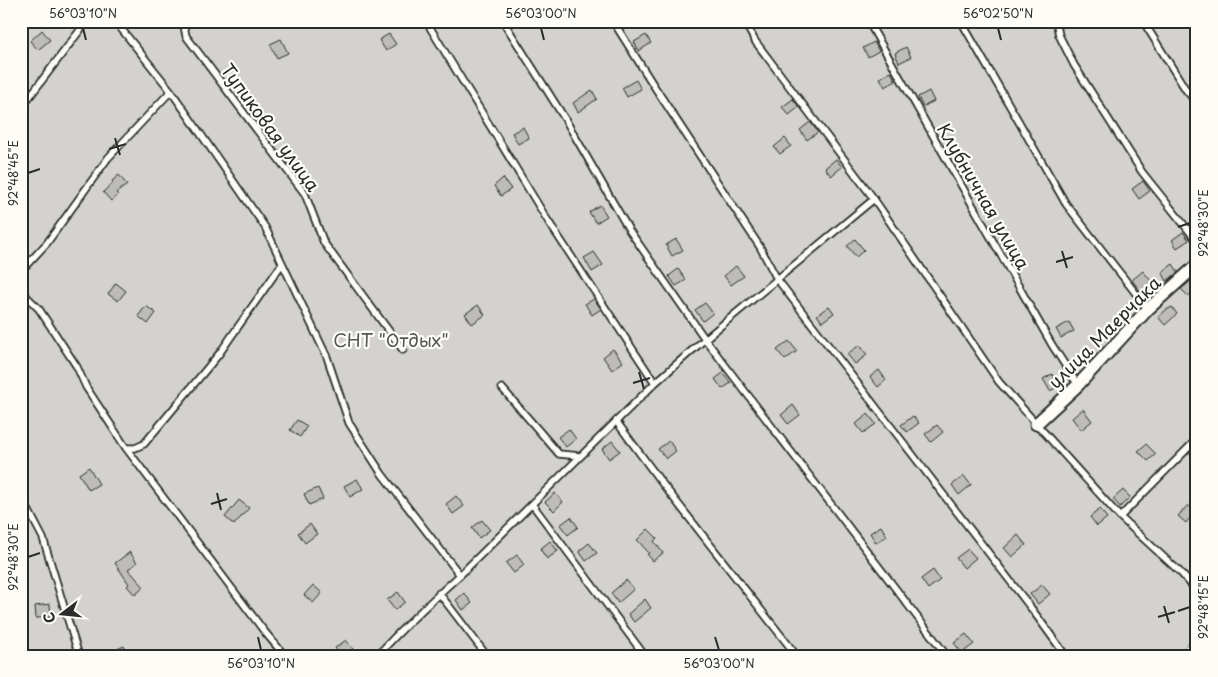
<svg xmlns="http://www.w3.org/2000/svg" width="1218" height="677" font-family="'Playpen Sans',sans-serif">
<rect width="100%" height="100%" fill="#f0efeb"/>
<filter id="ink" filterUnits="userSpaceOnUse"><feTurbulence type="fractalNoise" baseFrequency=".02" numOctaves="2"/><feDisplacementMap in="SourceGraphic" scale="10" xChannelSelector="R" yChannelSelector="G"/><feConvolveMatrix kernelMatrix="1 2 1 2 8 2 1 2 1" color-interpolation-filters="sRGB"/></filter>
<g filter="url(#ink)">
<path fill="#d3d2cf" stroke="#7f7e7d" d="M21,21H1197V633L1176,656H21Z"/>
<path fill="#bdbcb8" stroke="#2b2b2b" d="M42,30L50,40L38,50L30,41Z
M389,34L396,44L386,51L379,40Z
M646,35L651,43L639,51L634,42Z
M281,39L288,53L277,58L270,44Z
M874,42L879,51L868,57L863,48Z
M906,47L911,57L899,63L895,53Z
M891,72L896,81L885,87L880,78Z
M636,80L641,89L627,97L622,88Z
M592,90L597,99L578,112L573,103Z
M929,91L934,101L923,107L918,97Z
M793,99L799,107L789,115L782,107Z
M810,122L818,132L807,140L800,130Z
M523,127L529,138L518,144L512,133Z
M785,138L791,146L780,154L774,147Z
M836,159L842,167L831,176L825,168Z
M119,175L127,185L116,193L118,195L111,201L103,192L113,183L112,181Z
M503,178L511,189L501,196L494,186Z
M1143,181L1150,191L1139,199L1132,189Z
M600,205L607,216L596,223L589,212Z
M1183,232L1189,240L1177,248L1172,240Z
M676,239L683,250L672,256L666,245Z
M855,239L864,250L856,257L847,246Z
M594,252L603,265L592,272L584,258Z
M1173,264L1178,272L1167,281L1162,272Z
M736,266L744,276L731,285L724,276Z
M678,269L686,280L676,286L669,276Z
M1143,271L1155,286L1143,295L1132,280Z
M1192,280L1197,285V288L1188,296L1181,289Z
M116,283L126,291L118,301L108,294Z
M594,299L601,309L592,315L585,304Z
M705,303L713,313L703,321L695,310Z
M478,305L485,315L472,324L465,314Z
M146,306L156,313L148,324L138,316Z
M829,306L834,313L822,322L817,315Z
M1172,307L1177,314L1165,325L1158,317L1166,310Z
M1069,322L1074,331L1061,338L1056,329Z
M789,341L797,351L785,360L777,350Z
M860,345L867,355L855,364L847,354Z
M613,349L623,362L612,370L603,357Z
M879,370L886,380L878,387L870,377Z
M723,373L731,383L722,389L715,379Z
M1052,374L1059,386L1050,391L1043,379Z
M793,405L800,415L788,424L781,415Z
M1083,409L1092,421L1081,430L1072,418Z
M868,414L876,424L863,433L856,424Z
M913,416L919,423L907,432L901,425Z
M297,420L307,426L300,437L290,430Z
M937,425L943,432L931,442L925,434Z
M569,429L576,439L566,447L558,437Z
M612,441L620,451L609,459L602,449Z
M669,441L676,451L666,459L658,449Z
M1146,444L1156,454L1148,461L1138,451Z
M89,467L99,484L89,490L79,474Z
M964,476L971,485L959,495L952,485Z
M357,479L363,489L350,497L344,486Z
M318,488L323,499L309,505L304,494Z
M1123,490L1130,497L1120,507L1113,499Z
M555,493L563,502L554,511L545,502Z
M456,496L464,506L453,514L446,504Z
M239,500L249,508L234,525L225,517Z
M1188,505L1195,512L1186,523L1178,516Z
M1100,509L1107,518L1097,526L1090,517Z
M571,517L578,527L568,535L560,525Z
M482,520L490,530L479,538L472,528Z
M310,524L317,534L305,543L298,533Z
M881,526L887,536L876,543L870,533Z
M648,529L657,538L654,541L663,553L653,561L647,554L649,553L637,540Z
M1018,535L1026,545L1012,557L1004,548Z
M550,541L558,551L547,559L540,549Z
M589,543L597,553L586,561L579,551Z
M968,549L976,558L964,568L956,558Z
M130,552L137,563L128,569L144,587L135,595L127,586L129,584L115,563Z
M517,555L524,565L514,573L506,563Z
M933,570L940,580L928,589L921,579Z
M626,580L634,589L618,603L611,593Z
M313,585L322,593L313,603L304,595Z
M1042,585L1050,594L1038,604L1030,594Z
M398,592L405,602L395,610L387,600Z
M464,593L472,603L463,610L456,600Z
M645,599L651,608L634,622L628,614Z
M50,604L51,617L36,618L35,606Z
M966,634L974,644L962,653L954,643Z
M346,640L353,649L345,656H342L335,648Z
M124,646L129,656H102Z"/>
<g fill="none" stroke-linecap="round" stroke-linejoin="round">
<defs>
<path id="lane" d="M115,21L171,91L265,227L327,357L349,423L382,474L460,575
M183,21L186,36L305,194L324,243L403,350
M426,21L548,221L655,383
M503,21L565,119L629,230L705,339L947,656
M613,21L654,86L760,247L777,279L1031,608L1066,656
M744,21L755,41L874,199L999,382L1120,517L1180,572L1197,591
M868,21L1052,345L1078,385
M961,21L1066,204L1148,309
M1056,21L1059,35L1074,65L1142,172L1197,241
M1143,21L1186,90L1197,103
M21,108L87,21
M21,271L47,243L108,158L171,91
M21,291L39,309L77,367L86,387L126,448L264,631L285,656
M502,388L559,454L580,456
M616,421L658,478L797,656
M126,448H135L144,444L219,354L282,264
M21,496L43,538L79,656
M532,504L645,656
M1120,517L1197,439
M439,593L487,656
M377,656C403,627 431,601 460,575L655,383L705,339L874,199"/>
<path id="street" d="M1036,424L1078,385L1148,309L1197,265"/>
</defs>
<use href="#lane" stroke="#2b2b2b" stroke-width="9"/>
<use href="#street" stroke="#2b2b2b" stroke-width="15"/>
<path stroke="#2b2b2b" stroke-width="2" stroke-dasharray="1 4" stroke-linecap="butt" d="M1189,656L1197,645"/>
<use href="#lane" stroke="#fdfcf7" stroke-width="5.5"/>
<use href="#street" stroke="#fdfcf7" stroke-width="11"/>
</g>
</g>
<path fill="none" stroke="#2b2b2b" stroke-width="2" d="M83,28L86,40M541,28L544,40M998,28L1001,40M115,138L120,155M109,149L126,144M28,173L40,169M1178,227L1190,223M1062,251L1067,268M1056,262L1073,257M639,372L644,389M633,383L650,378M217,493L221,510M211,504L227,499M28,557L40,553M1164,606L1169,623M1178,611L1190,607M1158,617L1175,612M258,637L261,650M715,637L719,650"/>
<g text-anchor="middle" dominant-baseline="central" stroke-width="4.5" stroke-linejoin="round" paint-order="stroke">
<g font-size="18" fill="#2b2b2b" stroke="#fdfcf7">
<text transform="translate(271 127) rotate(54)">Тупиковая улица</text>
<text transform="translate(984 196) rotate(60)">Клубничная улица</text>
<text transform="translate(1104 332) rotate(-45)">улица Маерчака</text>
</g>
<g font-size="18" fill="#555554" stroke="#fdfcf7">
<text x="391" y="339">СНТ "Отдых"</text>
</g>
</g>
<rect width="1218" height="677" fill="none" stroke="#fdfcf7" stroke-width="55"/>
<g transform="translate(62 614) rotate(254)" stroke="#fdfcf7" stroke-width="4" paint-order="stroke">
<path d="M0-4L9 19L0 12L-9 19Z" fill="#2b2b2b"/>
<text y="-8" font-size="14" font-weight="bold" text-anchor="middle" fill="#2b2b2b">С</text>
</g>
<rect x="28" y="28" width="1162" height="622" fill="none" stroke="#2b2b2b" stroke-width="2"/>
<g font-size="12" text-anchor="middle" fill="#2b2b2b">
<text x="83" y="18">56°03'10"N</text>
<text x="541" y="18">56°03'00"N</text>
<text x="998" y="18">56°02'50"N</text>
<text transform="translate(14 173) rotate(-90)" y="4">92°48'45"E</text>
<text transform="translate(1204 223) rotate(-90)" y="4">92°48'30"E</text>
<text transform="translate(14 557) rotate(-90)" y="4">92°48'30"E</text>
<text transform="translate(1204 607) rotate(-90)" y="4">92°48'15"E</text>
<text x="261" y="668">56°03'10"N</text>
<text x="719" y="668">56°03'00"N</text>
</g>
</svg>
